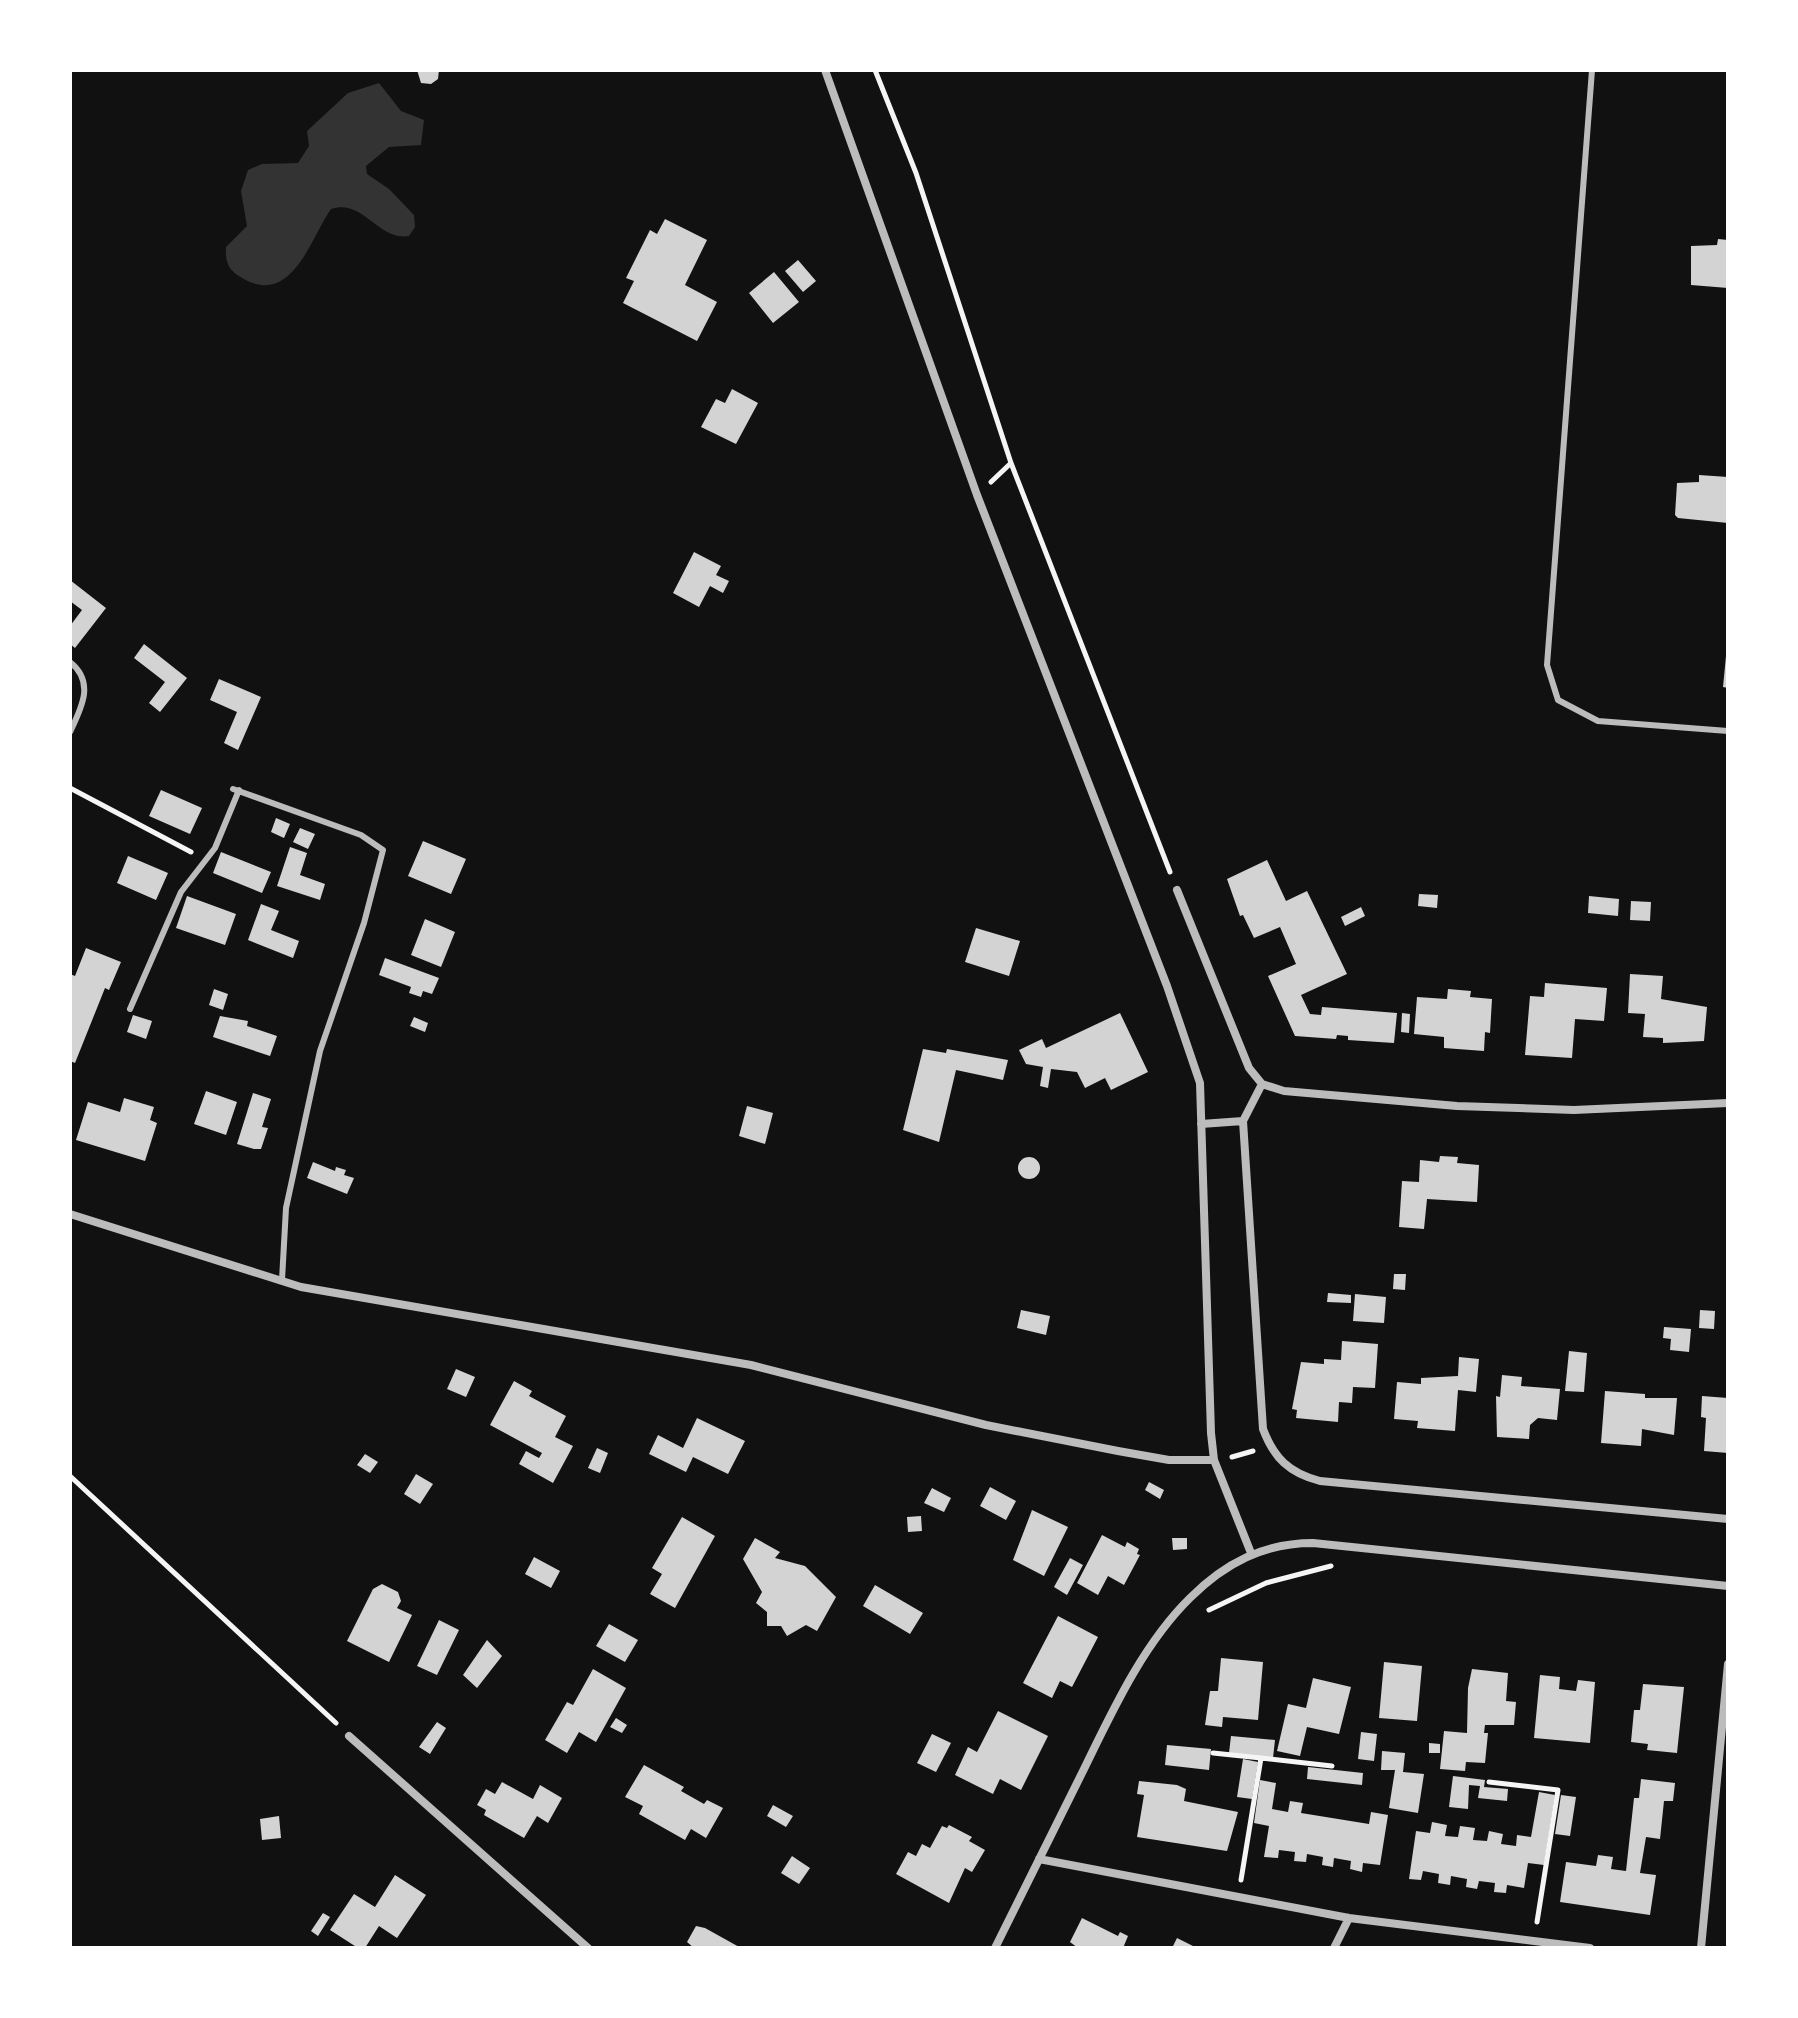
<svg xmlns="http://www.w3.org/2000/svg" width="1798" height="2018" font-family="'PT Sans',sans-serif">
<rect width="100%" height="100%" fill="#111"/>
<path fill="#333" d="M379,83L401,111L424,120L421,145L389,147L366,166L367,174L389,189L414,215L415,227L409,236C378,241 363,198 331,209C311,237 292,308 242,278C228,270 225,262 226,247L247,226L241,191L248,170L262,164L298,163L309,146L307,131L348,93Z"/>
<path fill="#d3d3d3" d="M417,70H439L438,79L431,84L421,83Z
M665,219L707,240L685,285L717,302L697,341L623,303L634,281L626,278L650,230L657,234Z
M1718,239L1728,240V288L1691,285V246L1717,245Z
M798,260L816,281L803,292L785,271Z
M774,272L799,302L773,323L749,293Z
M732,389L758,403L736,444L701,427L716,399L725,403Z
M1699,475L1728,477V523L1678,518L1675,515L1677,483L1699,482Z
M694,552L721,566L716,575L729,581L723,593L710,586L699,607L673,593Z
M70,580L106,608L75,648L70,644V626L82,610L70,601Z
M144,644L187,678L160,712L149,703L165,682L134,658Z
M1726,656L1728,657V688L1723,687Z
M219,679L261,697L238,750L224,743L237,712L210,700Z
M161,790L202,808L190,834L149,816Z
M276,818L290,824L284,838L271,832Z
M300,828L315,834L308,849L293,842Z
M423,841L466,859L451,894L408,876Z
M290,847L307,853L300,875L325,884L320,900L277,886Z
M221,852L271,872L262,893L213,873Z
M128,856L168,873L156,900L117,883Z
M1267,860L1286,901L1307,891L1347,974L1301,995L1310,1014L1321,1015L1322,1007L1397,1013L1394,1043L1348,1040V1036L1337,1035L1336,1039L1295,1036L1268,976L1296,964L1280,927L1254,938L1243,915L1240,916L1227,879Z
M1419,894L1438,895L1437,908L1418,906Z
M187,896L236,914L225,945L176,928Z
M1589,896L1619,899L1618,916L1588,913Z
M1631,901L1651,902L1650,921L1630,920Z
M261,904L279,911L271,930L299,941L293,958L248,940Z
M1361,907L1365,916L1345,926L1341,917Z
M425,919L455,932L441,967L411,955Z
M976,928L1020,941L1009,976L965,962Z
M86,948L121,962L109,990L105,988L75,1063L70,1061V974L75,976Z
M385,958L439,978L432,994L423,991L421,997L409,993L411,987L379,975Z
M1630,974L1663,976L1661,999L1707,1007L1704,1041L1663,1043V1038L1643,1037L1645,1014L1628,1013Z
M1545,983L1607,988L1604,1021L1575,1019L1572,1058L1525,1055L1530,996L1544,997Z
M214,989L228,994L223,1010L209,1005Z
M1448,989L1471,991L1470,997L1492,999L1490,1033L1485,1032L1484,1051L1444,1048V1037L1414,1034L1417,997L1447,999Z
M1120,1013L1148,1072L1111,1090L1105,1078L1085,1088L1077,1072L1051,1069L1048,1088L1040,1086L1043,1067L1026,1064L1019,1050L1042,1039L1046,1048Z
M1402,1013L1410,1014L1409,1033L1401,1032Z
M133,1015L152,1021L146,1039L127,1032Z
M220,1016L248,1021L247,1026L277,1036L270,1056L213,1037Z
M414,1017L428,1023L425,1032L410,1026Z
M923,1049L946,1053L947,1049L1008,1060L1003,1080L956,1070L939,1142L903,1130Z
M206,1091L237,1102L226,1135L194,1124Z
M253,1093L271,1099L262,1127L268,1128L261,1149H254L237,1144Z
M124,1098L154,1107L150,1120L157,1123L145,1161L76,1140L88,1102L120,1112Z
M747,1106L773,1113L765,1144L739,1136Z
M1440,1156L1458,1157L1457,1163L1479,1165L1477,1202L1427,1199L1424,1229L1399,1227L1402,1181L1419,1182L1420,1160L1439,1162Z
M1018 1168a11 11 0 1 1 22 0a11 11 0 1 1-22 0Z
M313,1162L335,1171L336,1167L346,1170L344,1175L354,1178L347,1194L307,1178Z
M1394,1274H1406L1405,1290L1393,1289Z
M1328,1293L1351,1295V1303L1327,1302Z
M1355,1294L1386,1297L1384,1323L1353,1321Z
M1021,1310L1050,1316L1046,1335L1017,1328Z
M1700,1310L1715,1311L1714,1329L1699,1328Z
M1664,1327L1691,1329L1689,1352L1670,1350L1671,1339L1663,1338Z
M1342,1341L1378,1344L1375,1388L1353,1387L1352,1403L1339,1402L1338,1422L1296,1418L1297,1410L1292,1409L1301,1362L1324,1364V1359L1341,1360Z
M1569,1351L1587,1353L1584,1392L1565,1391Z
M1459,1357L1479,1359L1476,1392L1458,1390L1455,1431L1417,1428L1418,1421L1394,1419L1397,1382L1421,1384V1378L1458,1376Z
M456,1369L475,1377L466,1397L447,1389Z
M1502,1375L1522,1377L1521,1386L1560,1389L1557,1420L1538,1418L1530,1425L1529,1439L1497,1437L1496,1396L1500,1397Z
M514,1381L532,1391L529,1396L566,1416L555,1437L573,1446L553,1483L519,1464L526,1451L539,1458L542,1453L490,1425Z
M1605,1391L1645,1394V1398H1677L1674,1435L1642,1429L1641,1446L1601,1443Z
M1702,1396L1728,1398V1453L1704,1451L1706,1418L1701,1417Z
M697,1418L745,1441L728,1474L693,1457L686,1472L649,1454L658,1435L683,1448Z
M597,1448L608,1453L600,1473L588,1468Z
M365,1454L378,1462L370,1473L357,1465Z
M416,1474L433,1484L420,1504L404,1494Z
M1149,1482L1164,1490L1160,1499L1145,1490Z
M990,1487L1016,1501L1006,1520L980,1506Z
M932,1488L951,1498L944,1512L924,1503Z
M1032,1510L1068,1527L1044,1576L1013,1560Z
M921,1516L922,1531L908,1532L907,1517Z
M682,1517L715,1536L675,1608L650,1594L662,1574L652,1568Z
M1102,1535L1125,1547L1127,1542L1139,1549L1137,1554L1140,1555L1124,1585L1108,1576L1098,1595L1077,1583Z
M755,1538L780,1552L775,1558L805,1566L836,1597L817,1631L806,1625L787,1636L781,1626H767V1612L756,1603L762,1592L743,1559Z
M1172,1538H1187V1549L1173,1550Z
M534,1557L560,1571L551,1588L525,1574Z
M1070,1558L1083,1565L1067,1595L1054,1587Z
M382,1584L398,1592L401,1601L397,1608L412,1615L389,1662L347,1641L373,1589Z
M875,1585L923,1613L910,1634L863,1606Z
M1058,1616L1098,1637L1072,1687L1060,1681L1052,1698L1023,1683Z
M439,1620L459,1630L437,1675L417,1666Z
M609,1624L638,1640L625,1662L596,1646Z
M487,1640L502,1656L477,1688L463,1675Z
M1221,1658L1263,1662L1258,1720L1223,1717L1222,1727L1205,1725L1210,1691H1218Z
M1384,1662L1422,1666L1417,1721L1379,1718Z
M593,1669L626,1688L596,1742L579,1732L567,1753L545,1740L567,1702L573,1705Z
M1472,1669L1508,1673L1506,1701L1516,1702L1514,1725H1485L1484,1733H1488L1485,1763L1466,1762L1465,1771L1440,1769L1444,1731L1467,1733L1468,1688Z
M1540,1675L1560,1677L1559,1689L1576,1691L1578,1680L1595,1682L1590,1743L1534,1738Z
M1313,1678L1351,1687L1339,1734L1307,1727L1300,1756L1277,1751L1288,1704L1306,1708Z
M1643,1684L1684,1687L1677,1753L1647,1750L1648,1744L1631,1742L1634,1710H1640Z
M998,1711L1048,1736L1021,1790L1000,1779L993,1794L955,1775L968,1747L977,1752Z
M616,1718L627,1725L622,1733L610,1727Z
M437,1722L446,1728L430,1754L419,1747Z
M1361,1732L1377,1734L1374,1761L1358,1759Z
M932,1734L951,1743L936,1772L917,1763Z
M1231,1736L1275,1740L1273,1758L1229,1753Z
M1429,1743L1440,1744V1753H1429Z
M1167,1745L1211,1749L1209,1770L1165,1765Z
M1382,1751L1405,1753L1403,1772L1424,1774L1418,1813L1389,1808L1395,1770H1381Z
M1243,1759L1258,1762L1252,1799L1237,1797Z
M644,1765L684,1787L681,1791L704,1804L707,1800L723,1808L706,1838L691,1829L685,1840L639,1814L643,1806L625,1797Z
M1308,1767L1363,1773L1362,1785L1307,1779Z
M1453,1776L1485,1780L1484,1787L1508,1789L1507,1801L1478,1798L1480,1786L1469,1785L1468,1809L1449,1807Z
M1641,1779L1675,1783L1673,1801H1664L1660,1839L1646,1837L1640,1873L1656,1875L1650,1915L1560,1902L1566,1862L1596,1866L1598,1855L1613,1857L1611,1869L1626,1871L1634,1798H1639Z
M1260,1780L1276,1783L1272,1809L1288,1812L1290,1801L1303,1803L1301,1813L1369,1824L1371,1812L1388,1815L1380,1865L1363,1863L1362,1872L1350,1869L1351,1861L1334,1858L1333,1867L1322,1865L1323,1857L1307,1854L1306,1862L1294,1861L1295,1852L1279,1850L1278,1858L1264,1857L1269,1826L1254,1823Z
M1139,1781L1177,1785L1186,1789L1184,1801L1238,1812L1227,1851L1137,1837L1144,1795L1137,1794Z
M502,1782L533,1799L540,1785L562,1798L548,1823L537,1816L524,1838L484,1815L486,1810L477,1805L486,1789L495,1794Z
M1539,1792L1555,1795L1544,1865L1528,1863L1524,1888L1507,1885L1506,1893L1494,1892L1495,1883L1479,1881L1477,1889L1466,1887L1467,1879L1451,1876L1450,1885L1438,1883L1439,1874L1423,1871L1421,1880L1409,1879L1416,1831L1430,1833L1432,1822L1447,1825L1445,1836L1458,1837L1460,1826L1475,1828L1473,1840L1487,1841L1489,1831L1503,1834L1501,1844L1516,1846L1517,1835L1531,1837Z
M1561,1795L1576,1797L1570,1836L1555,1834Z
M773,1805L793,1816L786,1827L767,1816Z
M279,1816L281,1838L262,1840L260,1819Z
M949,1825L972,1837L969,1841L985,1850L972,1872L965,1868L949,1903L896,1874L908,1852L916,1856L922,1844L930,1848L942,1826L947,1828Z
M792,1856L810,1868L799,1884L781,1873Z
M395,1875L426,1895L397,1938L379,1926L365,1948H358L330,1930L354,1894L375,1907Z
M323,1913L330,1917L318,1936L311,1931Z
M1082,1918L1118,1936L1120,1932L1128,1936L1123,1948H1078L1070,1942Z
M696,1926L705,1928L741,1948H694L687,1942Z
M1177,1938L1197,1948H1172Z"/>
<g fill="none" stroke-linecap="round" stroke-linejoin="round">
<path stroke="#f5f5f5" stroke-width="5" d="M875,70L916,173L1011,463L1170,872
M991,482L1011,463
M70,788L191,852
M1232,1457L1253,1451
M70,1476L336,1723
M1209,1610L1266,1583L1331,1566
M1213,1753L1261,1758
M1489,1782L1558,1790L1537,1922
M1241,1880L1261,1758L1332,1766"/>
<path stroke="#bcbcbc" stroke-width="6" d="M1592,70L1547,665L1558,700L1598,721L1728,731
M70,662C95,682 82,707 70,732
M233,789L361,835L383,850L364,923L320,1051L286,1208L282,1280
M130,1009L181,892L215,848L239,790"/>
<path stroke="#bcbcbc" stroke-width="8" d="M825,70L977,495L1167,986L1200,1083L1211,1433L1214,1460L1251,1553
M1177,890L1249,1068L1262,1084L1284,1091L1457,1106L1574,1110L1728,1103
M1262,1084L1243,1121L1263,1429C1274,1458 1289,1473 1320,1481L1728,1519
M1201,1124L1243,1121
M70,1214L301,1287L751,1365L986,1425L1118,1451L1169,1460H1214
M349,1736L588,1948
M1039,1859L1349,1918L1590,1948
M995,1948C1024,1890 1053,1832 1082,1773C1111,1714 1142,1645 1190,1598C1225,1563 1264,1543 1313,1543L1728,1586
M1334,1948L1349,1918
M1701,1948L1728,1664"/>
</g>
<rect width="1798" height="2018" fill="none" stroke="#ffffff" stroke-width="144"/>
</svg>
